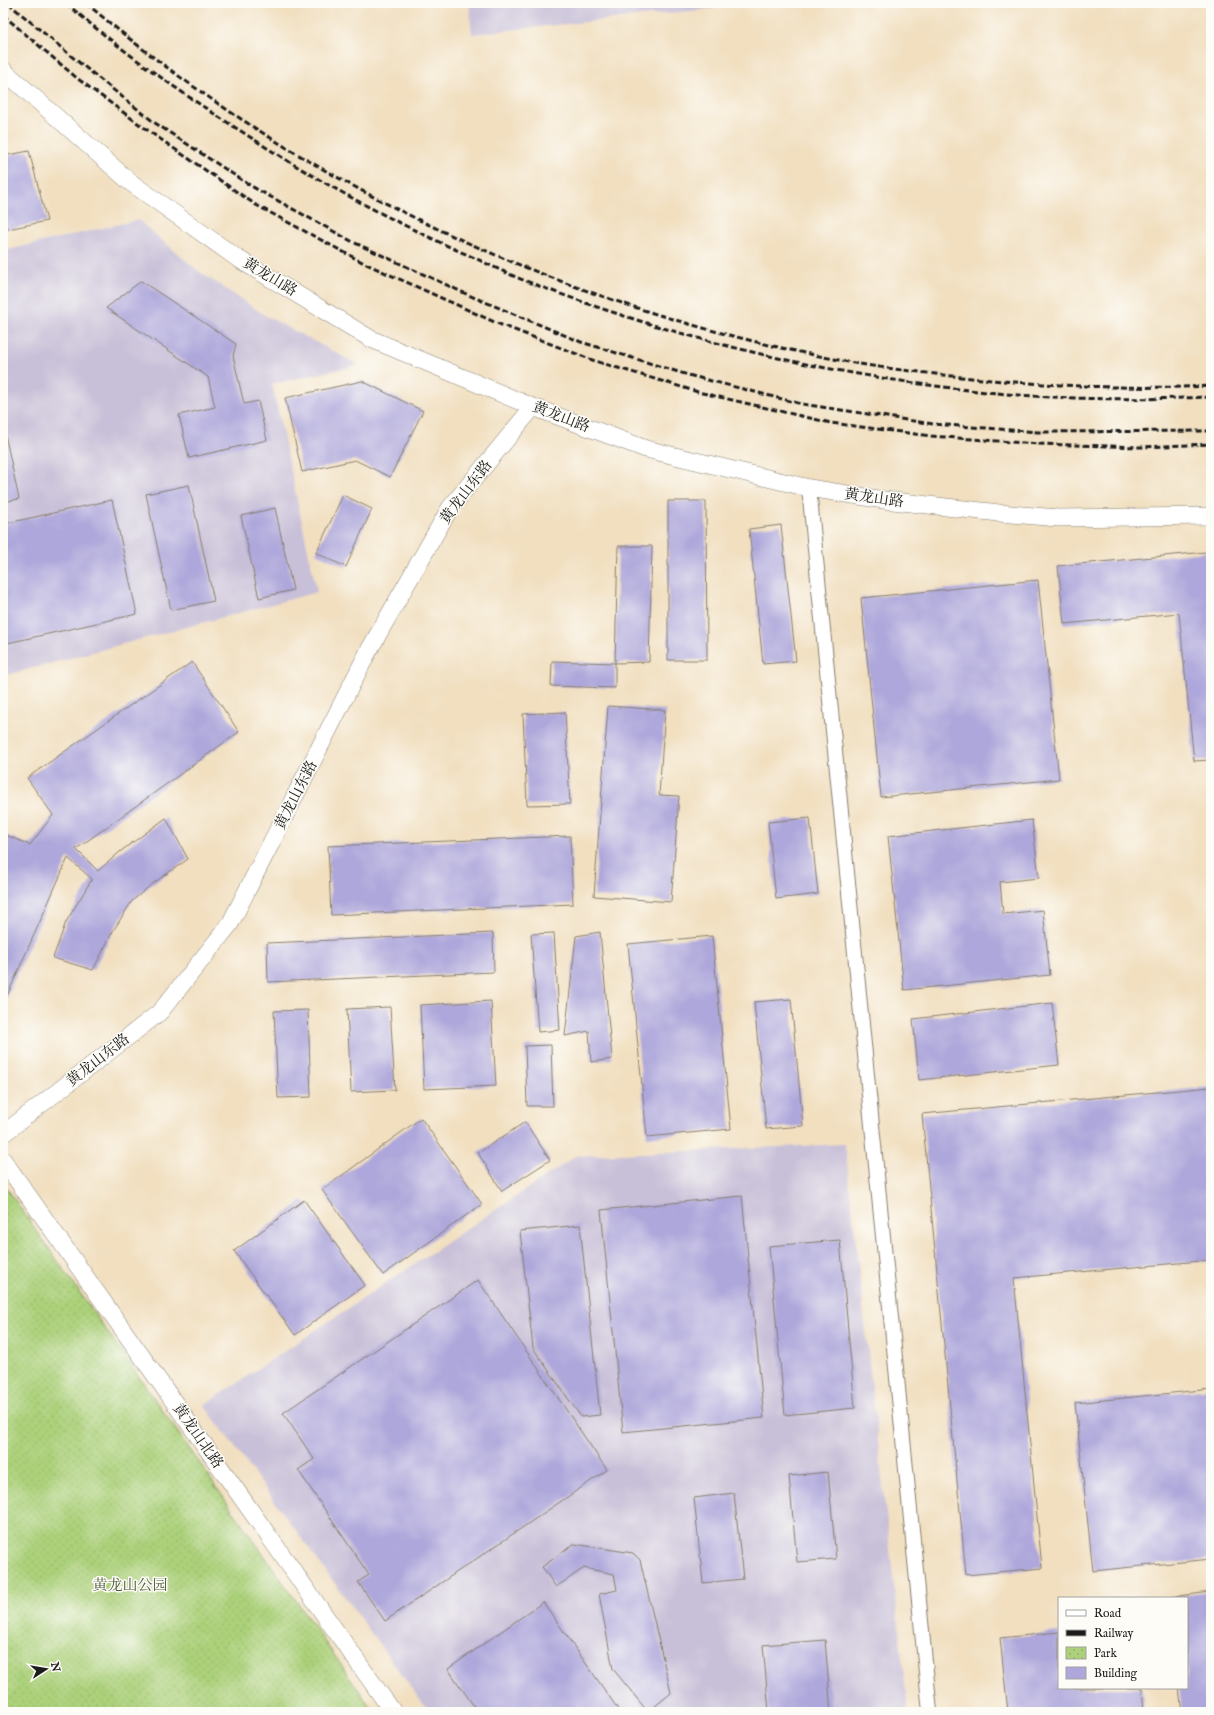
<svg xmlns="http://www.w3.org/2000/svg" width="1214" height="1715" font-family="'IM FELL English','Noto Serif SC',serif">
<defs>
<pattern id="park-dots" width="8" height="8" patternUnits="userSpaceOnUse"><rect width="8" height="8" fill="#acd17a"/><path d="M2 2h.1M6 6h.1" fill="none" stroke="#93b369" stroke-width="1.8" stroke-linecap="round"/></pattern>
</defs>
<rect width="100%" height="100%" fill="#fdfcf7"/>
<filter id="ink" filterUnits="userSpaceOnUse"><feTurbulence type="fractalNoise" baseFrequency=".025" numOctaves="2"/><feDisplacementMap in="SourceGraphic" scale="8" xChannelSelector="R" yChannelSelector="G"/><feConvolveMatrix kernelMatrix="1 2 1 2 8 2 1 2 1" color-interpolation-filters="sRGB"/></filter>
<filter id="wash" filterUnits="userSpaceOnUse"><feTurbulence type="fractalNoise" baseFrequency=".012" numOctaves="4" result="noise"/><feDisplacementMap in="SourceGraphic" scale="16" xChannelSelector="R" yChannelSelector="G"/><feGaussianBlur stdDeviation="0.9" result="paint"/><feColorMatrix in="noise" values="0 0 0 0 0 0 0 0 0 0 0 0 0 0 0 0 0 1.4 0 .05"/><feComposite in="paint" operator="in"/></filter>
<g filter="url(#wash)">
<rect width="100%" height="100%" fill="#f1dfc0"/>
<path fill="#c8bfd8" d="M469,3H766L472,34Z
M138,220L197,270L266,316L359,365L272,384L317,592L3,676V251Z
M845,1144L908,1712H429L204,1405L576,1156Z"/>
<path fill="url(#park-dots)" stroke="#64764b" d="M3,1183L374,1712H3Z"/>
<g id="blocks">
<path fill="#aea7db" d="M29,151L47,221L3,230V156Z
M141,281L236,344L233,356L244,404L258,401L267,440L189,458L179,415L215,407L208,377L106,308Z
M362,381L423,411L390,477L355,460L302,472L285,398Z
M3,425L19,499L3,502Z
M189,485L214,601L171,610L146,494Z
M343,495L372,509L346,567L316,553Z
M112,500L137,614L3,644V524Z
M668,501H706L707,660H668Z
M275,508L293,590L259,598L241,516Z
M781,525L796,661L763,664L749,529Z
M618,546H652L649,662L615,663Z
M1206,552L1211,601V760L1194,761L1179,613L1064,624L1058,566Z
M1038,580L1059,779L881,797L861,598Z
M552,661L615,663V688L551,686Z
M192,662L239,732L76,849L98,871L121,851L166,818L188,859L151,885L132,901L113,931L93,970L53,958L66,922L92,879L68,858L3,1005V834L30,845L53,815L27,778Z
M608,706L665,710L659,795L679,796L671,902L594,896Z
M565,712L570,804L527,805L523,714Z
M810,818L818,894L776,899L768,822Z
M1032,820L1039,878L1000,882L1003,914L1043,910L1050,975L904,990L888,836Z
M570,836L573,904L331,915L328,846Z
M600,932L612,1059L591,1062L589,1031L565,1036L576,936Z
M493,933L494,972L268,982L267,943Z
M554,933L560,1030L538,1032L531,934Z
M712,936L731,1129L647,1137L628,944Z
M791,999L803,1126L766,1129L754,1002Z
M491,1001L496,1086L424,1089L420,1005Z
M1052,1003L1059,1065L919,1080L913,1019Z
M390,1007L395,1090L351,1092L347,1009Z
M308,1010L311,1097L278,1098L274,1011Z
M551,1045L553,1106H527L525,1046Z
M1211,1087V1260L1014,1278L1042,1568L966,1575L922,1114Z
M421,1118L482,1204L383,1275L322,1190Z
M525,1122L550,1160L502,1191L478,1153Z
M742,1196L764,1418L623,1432L601,1210Z
M304,1200L365,1285L295,1335L234,1251Z
M580,1225L600,1415L581,1417L533,1348L520,1231Z
M840,1240L855,1408L785,1415L769,1246Z
M478,1280L607,1470L385,1621L358,1582L369,1575L298,1470L314,1459L283,1413Z
M1211,1389V1559L1093,1571L1075,1403Z
M828,1472L836,1559L797,1562L789,1476Z
M734,1493L743,1579L703,1583L694,1498Z
M574,1544L633,1553L640,1560L671,1693L648,1712L613,1669L599,1594L617,1590L614,1574L584,1568L556,1587L542,1567Z
M1211,1592V1712H1182L1179,1688H1187V1598L1171,1597Z
M543,1602L620,1712H478L448,1669Z
M1059,1632V1688H1142L1144,1712H1008L1000,1638Z
M825,1640L831,1712H769L763,1645Z"/>
</g>
</g>
<g filter="url(#ink)">
<use href="#blocks" fill-opacity="0" stroke="#867e6e" stroke-width="1"/>
<g fill="none" stroke-linecap="round" stroke-linejoin="round">
<defs>
<path id="minor" d="M809,488L930,1712"/>
<path id="tertiary" d="M3,70L130,182L237,258L371,339L533,407L646,449L809,488L884,500L999,513L1058,518L1211,516
M3,1134L160,1012L230,924L368,652L450,508L533,407
M3,1160L393,1712"/>
</defs>
<use href="#minor" stroke="#867e6e" stroke-width="16"/>
<use href="#tertiary" stroke="#867e6e" stroke-width="18"/>
<use href="#minor" stroke="#fff" stroke-width="14"/>
<use href="#tertiary" stroke="#fff" stroke-width="17"/>
<path stroke="#1c1c1c" stroke-width="3" stroke-dasharray="6 3" stroke-linecap="butt" d="M8,3L76,60L155,123L251,186L353,242L473,297L581,342L688,375L802,404L933,424L1038,432L1211,431
M66,3C122,52 184,95 247,135C320,183 397,224 477,259C496,268 514,277 534,284C679,340 832,376 987,392C1061,400 1137,400 1211,397
M86,3C297,183 562,306 834,359C869,367 906,370 943,375C1032,385 1121,390 1211,386
M3,15L78,79L150,132L256,205L364,263L499,324L595,361L698,392L831,423L931,436L1038,444L1141,447L1211,444"/>
</g>
</g>
<g text-anchor="middle" dominant-baseline="central" stroke-width="3" stroke-linejoin="round" paint-order="stroke">
<g font-size="15" fill="#1c1c1c" stroke="#fdfcf7">
<text transform="translate(270 277) rotate(31)">黄龙山路</text>
<text transform="translate(561 417) rotate(21)">黄龙山路</text>
<text transform="translate(466 492) rotate(-53)">黄龙山东路</text>
<text transform="translate(874 498) rotate(8)">黄龙山路</text>
<text transform="translate(296 795) rotate(-63)">黄龙山东路</text>
<text transform="translate(98 1060) rotate(-38)">黄龙山东路</text>
<text transform="translate(198 1436) rotate(55)">黄龙山北路</text>
</g>
<g font-size="15" fill="#4e5b3d" stroke="#fdfcf7">
<text x="130" y="1585">黄龙山公园</text>
</g>
</g>
<rect width="1214" height="1715" fill="none" stroke="#fdfcf7" stroke-width="16"/>
<rect x="1058" y="1597" width="130" height="92" fill="#fdfcf7" stroke="#a3a29f"/>
<rect x="1066" y="1610" width="20" height="6" fill="#ffffff" stroke="#a3a29f"/>
<text x="1094" y="1617" font-size="12" fill="#1c1c1c">Road</text>
<rect x="1066" y="1630" width="20" height="6" fill="#1c1c1c" stroke="#a3a29f"/>
<text x="1094" y="1637" font-size="12" fill="#1c1c1c">Railway</text>
<rect x="1066" y="1647" width="20" height="12" fill="url(#park-dots)" stroke="#a3a29f"/>
<text x="1094" y="1657" font-size="12" fill="#1c1c1c">Park</text>
<rect x="1066" y="1667" width="20" height="12" fill="#aea7db" stroke="#a3a29f"/>
<text x="1094" y="1677" font-size="12" fill="#1c1c1c">Building</text>
<g transform="translate(46 1669) rotate(78)" stroke="#fdfcf7" stroke-width="3" paint-order="stroke">
<path d="M0-3L7 15L0 10L-7 15Z" fill="#1c1c1c"/>
<text y="-6" font-size="11" font-weight="bold" text-anchor="middle" fill="#1c1c1c">N</text>
</g>
</svg>
